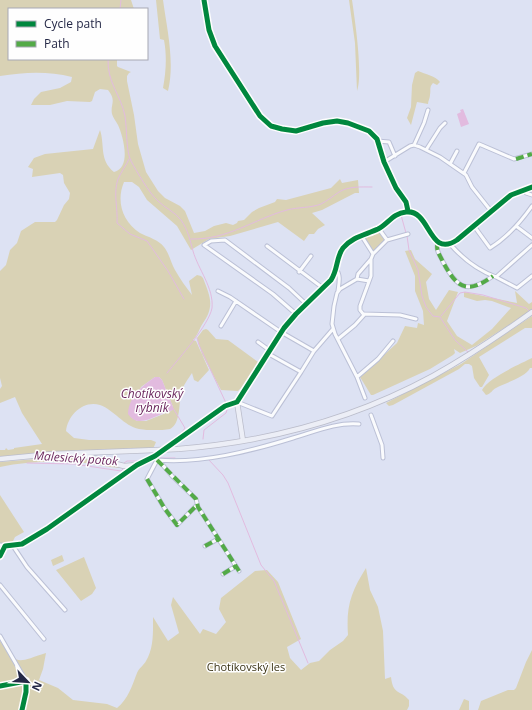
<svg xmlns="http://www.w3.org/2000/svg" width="532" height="710" font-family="'Open Sans',sans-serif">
<rect width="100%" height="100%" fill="#dde2f3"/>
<path fill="#d9d2b5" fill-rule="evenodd" d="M0,0H131L134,9H9V59H117V66L118,67L131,72L129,73L127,76V81L134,115L138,144L146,172L158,191L165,198L180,206L185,211L194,233L205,231L214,226L226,223L233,225L237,223L238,221L244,220L252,212L259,208L275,202L277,199L286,200L331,188L340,179L342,183L358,180L359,193H355L322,210L312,213L325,225L318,229L314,234H309L304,241L278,222L230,236L209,239L191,250L177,226L147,200L139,187L132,182H124C116,201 122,221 140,233C148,237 159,240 164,247C169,253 171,263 175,270C180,279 186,287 192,295L189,281L197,275L201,276L203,278C210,296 215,306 203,323C199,329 198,335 193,340L196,341L209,370L198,382L194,380L192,373C188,379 183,386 181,392C179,401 181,424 170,429C166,430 159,430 154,430C150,430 144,430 139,429C124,426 114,410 100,405C83,400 68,415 66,431L74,438L89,440H151L156,442L153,449L0,457V450H5L6,448L8,450L14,449V448L42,444L22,413L15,397L0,403V389L2,386L0,378V271L6,265L10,250L17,243L21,231L35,222H55L57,220L64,205L69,199L70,193L64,183L63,175L60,173L32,177L33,169L28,167L34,158L45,154L93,149L100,130C105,145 99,160 114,172C132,168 123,136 118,125C116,121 113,118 112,114C110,104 117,101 108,90L100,89L95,92L92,101L90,102L67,101L50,105H31L34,99L41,92L60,88L71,82L72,77C48,71 25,72 0,76ZM155,377H159L162,380L173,407L171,411L146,421H137L130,416L141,387Z
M156,0H163C167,29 175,62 168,91L163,88C166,72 167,56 164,40L160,39Z
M349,0H352C355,20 363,74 357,91L355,43Z
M418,71C425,74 436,76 440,82L437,85L433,83C429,87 431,90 430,95C430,98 428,101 428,104L417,102L411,125L407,118L411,107L412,85L415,73Z
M378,231L384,239V242L373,251L366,240L365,236Z
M411,250L415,259L432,274L426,282L429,299L436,310L449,290L458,292L447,321L457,336L472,345L492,329L511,308L492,301L485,300L477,301L464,297V292L517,303L515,291L529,304L532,302V310L476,346L460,353L454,349L455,353L453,355L430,369L373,395H371L360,377L397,343L405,326L417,328L418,323L424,325L423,311L415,291V276L405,251Z
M532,316V328H525L479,357L489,375L482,387H480L474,378L472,366L469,364H465L459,369L393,405L389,406L386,403L461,364Z
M206,329L208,330L216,339L228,340L258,362L242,387L238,391L221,390L202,354L197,338L203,330Z
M532,358V368H530C526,377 505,383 496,388C492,390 491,394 486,395L482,390C488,378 520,364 532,358Z
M73,456L86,458L117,466L119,468C107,467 96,464 85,463C57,461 27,461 0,467V462Z
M0,495L24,532L15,537L11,545H6L0,543Z
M62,555L64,561L53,566L51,560Z
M84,557L96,588L92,594L81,601L56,570Z
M366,568L370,590L378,607L383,631L385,679L391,677C393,695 399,689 409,700V706L407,710H0V641C18,667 17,662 46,653L43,669L39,680L58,688L73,700L107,704L117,708C128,699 132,686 137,673C139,668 144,665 146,661C154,648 153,631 153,617L168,641L179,633L171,605L173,597L200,634L203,629L216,634L226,622L219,609L221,598L255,571L267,570L278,582L301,639L287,647L290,658L301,670L310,663L319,661L330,650L343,641L348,635C346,606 351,592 366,568Z
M532,650V710H478L481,701L508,690H514L516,688L526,662Z
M464,699L469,701V710H459Z"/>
<path fill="#e2bbdf" d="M463,109L469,124L461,127L457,114L461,112L460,110Z
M155,377H159L162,380L173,407V410C168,412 163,413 157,416C147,420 136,426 128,414C129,396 142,386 155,377Z"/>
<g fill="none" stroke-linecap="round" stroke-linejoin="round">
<path stroke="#e2bbdf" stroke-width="1" d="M120,9L121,0
M108,59C107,83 121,95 125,116C127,128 126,152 131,161C137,172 149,193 158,201C165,208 175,212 181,220C188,230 190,240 193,251C198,269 214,288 212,308C209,325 179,358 167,373
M129,159C126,166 121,172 118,179C113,193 118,208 117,223L130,234L147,241L168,271L184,299
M401,215L406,233
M407,236L409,250L418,270L422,296L426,307L433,316L440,317L455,340L468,352
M191,239C228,240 254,219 287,210C298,207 311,208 321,204C327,201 333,196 339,192C349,186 361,187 372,187
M441,316L460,293L465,292L483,295L526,308L529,311
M197,338L199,345L226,403
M203,439L204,430L226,413L227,410
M161,448L182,432L185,428L173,408
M160,458H175
M208,459L223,475L228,483L261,565L274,581L308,663
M27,463L74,464L121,471L123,469
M124,463L127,461H142"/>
<defs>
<path id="minor" d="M377,141L389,142L395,156
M414,145L424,123L428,110
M426,150L440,128L445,123
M384,162L410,146L414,145L420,147L440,157L466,175L472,187L491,211
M450,164L457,151
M464,173L479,144L514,159L532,154
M525,189L526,193L532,195
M408,211L418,215C429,229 436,254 457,240L511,195L532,187
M474,226L490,248C508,237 520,223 532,206
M516,226L532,238
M379,229L387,240
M361,235L373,254L371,259L358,274L357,279L340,289L337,293L334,306L332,324L335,334L357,377L365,398
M438,242C435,250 440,255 443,262C457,288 467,295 493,276
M450,244C463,259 477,270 496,277L532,245
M267,246L323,288
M373,254L387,240L408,234
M336,269C341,275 339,283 338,291
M299,272L311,256
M496,277L517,288L532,276
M357,279L369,281
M218,291L230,297L281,332L314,351
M296,314L273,294L204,245L211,241L225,240L289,288L306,304
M364,314L400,315L416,319
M221,326L236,301
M338,339L355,325L364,315L360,310V306L371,276V259
M258,342L269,350
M267,353L301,372L314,351L333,329
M357,377L378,359L393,341
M237,402L272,416L301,372
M371,415L382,445L383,458
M155,456L172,476L196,499L198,507L239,571
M157,460C201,464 251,451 293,438C314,432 336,422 359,424
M157,460L147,479L165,509L177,525L197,505
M0,545L13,546L31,539L47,529L137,465
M13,546L27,567L65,610
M205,546L218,539
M0,556L5,546
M223,574L236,566
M0,585L44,639
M0,636L26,681V692L22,710"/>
<path id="tertiary" d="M137,465L155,456L225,406L237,402L284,328L296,314L331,280C338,270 336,259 342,250C351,235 368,235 382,227C392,221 394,213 408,211L406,202L396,188L384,162L377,139L369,131L348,123L337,121L323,123L296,131L282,129L271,126L260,116L215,46L209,30L204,0"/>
<path id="primary" d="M237,402L243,441
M178,449C267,442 354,419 433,376C467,357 500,335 532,312
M82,455L124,466L137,465
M0,459L52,454L156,450"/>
</defs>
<use href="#minor" stroke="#bbc0d6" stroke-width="5"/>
<use href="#tertiary" stroke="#bbc0d6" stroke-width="5.5"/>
<use href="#primary" stroke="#bbbdcb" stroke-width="6"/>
<use href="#minor" stroke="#fafbfd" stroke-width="3"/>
<use href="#tertiary" stroke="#fafbfd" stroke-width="3.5"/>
<use href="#primary" stroke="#eceef6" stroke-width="4.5"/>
<defs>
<path id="primary-bridge" d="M156,450L178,449"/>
</defs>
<use href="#primary-bridge" stroke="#bbbdcb" stroke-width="6" stroke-linecap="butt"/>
<use href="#primary-bridge" stroke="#eceef6" stroke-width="4.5"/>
<path stroke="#53aa47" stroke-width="4" stroke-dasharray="8 4" stroke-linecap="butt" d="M516,159L532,154
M438,242C435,250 440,255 443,262C457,288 467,295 493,276
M157,460L196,499L198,507L239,571
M147,479L165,509L177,525L197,505
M205,546L218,539
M223,574L236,566"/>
<defs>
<path id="cycleway" d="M204,0L209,30L215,46L260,116L271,126L282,129L296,131L323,123L337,121L348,123L369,131L377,139L384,162L396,188L406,202L408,211
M0,556L5,546L22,544L47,529L137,465L155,456L225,406L237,402L284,328L296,314L331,280C338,270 336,257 343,248C352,237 365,235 378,229C388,224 393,213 406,212C431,209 428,259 457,240L511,195L532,187
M0,686L26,681V692L22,710"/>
</defs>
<use href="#cycleway" stroke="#fefefe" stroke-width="8"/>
<use href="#cycleway" stroke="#00873e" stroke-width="5"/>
</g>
<g text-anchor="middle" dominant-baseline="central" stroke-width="3" stroke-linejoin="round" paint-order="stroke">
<g font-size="11" fill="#3a3314" stroke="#fefefe">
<text x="246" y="666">Chotíkovský les</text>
</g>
<g font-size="12" font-style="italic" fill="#6c285f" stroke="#fefefe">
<text x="152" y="393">Chotíkovský<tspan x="152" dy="14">rybník</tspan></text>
<text transform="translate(76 458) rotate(4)">Malesický potok</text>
</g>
</g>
<rect x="8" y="8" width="140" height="52" fill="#fefefe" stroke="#a7a8b4"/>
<rect x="16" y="21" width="20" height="6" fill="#00873e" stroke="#a7a8b4"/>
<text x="44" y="28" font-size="12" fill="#242846">Cycle path</text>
<rect x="16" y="41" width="20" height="6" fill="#53aa47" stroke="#a7a8b4"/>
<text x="44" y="48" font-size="12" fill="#242846">Path</text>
<g transform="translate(28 682) rotate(115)" stroke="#fefefe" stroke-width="3" paint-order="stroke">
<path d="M0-3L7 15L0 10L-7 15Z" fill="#242846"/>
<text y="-6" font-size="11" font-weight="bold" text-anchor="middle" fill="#242846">N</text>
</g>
</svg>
